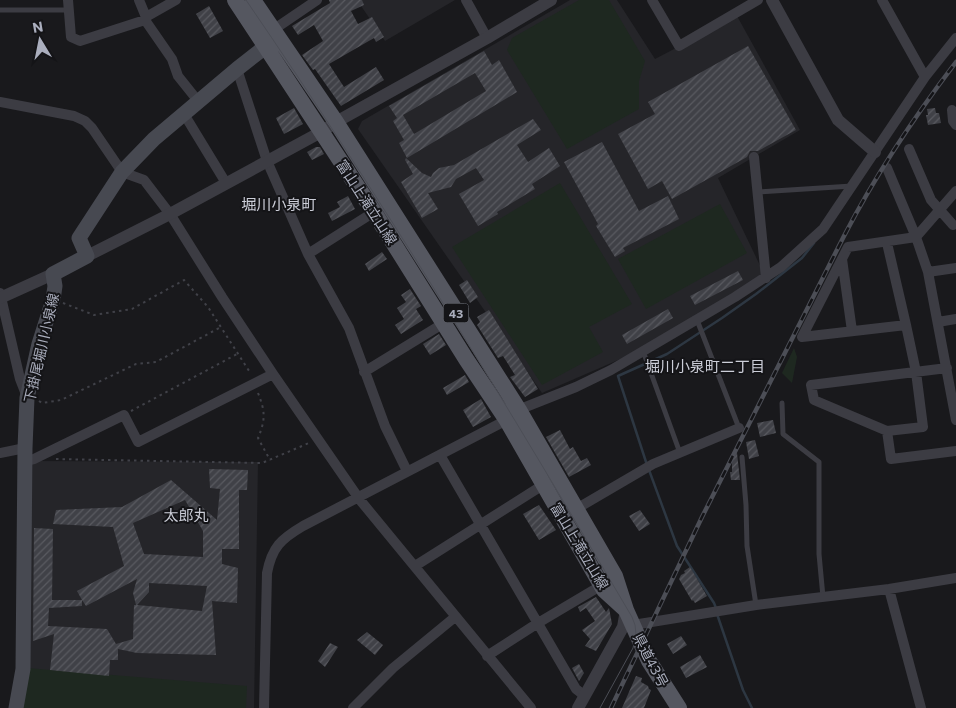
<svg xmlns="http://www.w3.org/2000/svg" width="956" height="708" font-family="Commissioner,'Noto Sans JP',sans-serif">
<defs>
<pattern id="building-hatch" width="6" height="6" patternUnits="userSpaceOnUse" patternTransform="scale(1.25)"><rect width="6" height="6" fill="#404147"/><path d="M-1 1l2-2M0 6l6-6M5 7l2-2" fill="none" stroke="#595a60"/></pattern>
</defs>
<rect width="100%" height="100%" fill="#19191c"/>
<path fill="#252529" d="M357,0H455L385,41Z
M570,0H617L655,59L737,16L800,130L718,178L766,278L632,354L542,393L358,129L362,121Z
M31,461L258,462L254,708H22Z"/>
<path fill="#1e2820" d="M579,0H609L645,61L639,81V109L567,149L507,50L512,38Z
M560,183L632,304L589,327L603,352L542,385L452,247Z
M720,204L747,253L646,309L618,259Z
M794,348L797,357L792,383L782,373Z
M27,668L247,686L246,708H21Z"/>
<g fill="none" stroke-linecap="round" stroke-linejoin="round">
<path stroke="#2d3742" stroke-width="2.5" d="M647,465L618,376L667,354L722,318L756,294L802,258L814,243
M649,470L677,546L714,603L716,608
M717,614L743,690L752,708"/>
</g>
<path fill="url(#building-hatch)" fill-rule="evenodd" d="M329,0H362L364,5L351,11L358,24L372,17L384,37L376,42L374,38L329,64L344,87L376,67L384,80L341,106L315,69L313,70L302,55L323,41L314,25L298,35L292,26L330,3Z
M209,6L223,31L210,38L196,14Z
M748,46L796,130L758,151H750L747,157L672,199L662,181L648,189L618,134L655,114L648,102Z
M484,51L492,65L499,60L517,92L407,158L399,143L404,140L393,121L397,118L389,106ZM475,73L486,91L414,134L403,115Z
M294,108L303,124L284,134L276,118Z
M935,108L936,113H939L941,123L928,125L926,115H928L927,109Z
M533,119L541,130L517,145L528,162L549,148L560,166L532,184L535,189L497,212L498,214L478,226L459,194L484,180L476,168L456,179L451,187L428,193L438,209L422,218L401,182L413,174L405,160L406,158L422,173L431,177L433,173L439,168L454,165Z
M602,142L639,211L668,196L679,219L623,248L625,251L615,257L596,226L598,224L564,162Z
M316,147H320L324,154L312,160L307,152Z
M348,196L355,209L332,221L328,213L340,207L337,202Z
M382,252L387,259L369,271L365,264Z
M738,271L743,280L695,305L690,296Z
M467,280L478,297L470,303L459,285Z
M410,289L421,306L416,309L423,320L401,334L395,325L404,319L397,308L406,302L401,295Z
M668,309L673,318L627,344L622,335Z
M489,310L538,389L525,397L510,377L515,375L503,356L498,358L477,325L480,322L477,317Z
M439,334L446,345L430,355L423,344Z
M465,375L469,382L447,395L443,388Z
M481,399L491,417L473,427L463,410Z
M773,420L776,433L760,437L757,423Z
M560,430L570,449L573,447L581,461L587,458L591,465L569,477L546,437Z
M755,440L759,456L749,459L746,442Z
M737,453L740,480H731L730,472H732V454Z
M209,469L248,470L247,490H239V549H222V564L238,568L237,603L212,601L216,655L137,653L118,649V660H110L109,676L50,670L54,634L33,641L34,528L53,529L52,600H82L77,591L124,566L113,527L53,524L56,510L122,507L171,480L217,520L220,489L210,488ZM185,500L203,531V557L144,554L133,523ZM137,579L133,593L136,605H134L133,639L116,644L107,629L48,626L49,608L82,606V600L86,606ZM149,583L207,586L202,611L137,605L149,592Z
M539,505L556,530L539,540L523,514Z
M640,510L650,524L639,531L629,516Z
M690,567L707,596L695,603L693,600L692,601L679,579L681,575L685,573L684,571Z
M596,597L606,612L609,608L612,624L596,651L585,646L590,639L582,630L595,621L586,608L580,612L578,607Z
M367,632L383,645L375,655L357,640Z
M681,636L687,645L673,654L667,644Z
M330,643L338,647L325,667L318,661Z
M700,655L707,667L686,678L680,667Z
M579,664L584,673L579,681L572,668Z
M636,676L642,678L641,682L648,686L649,689L651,690L644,708H622Z"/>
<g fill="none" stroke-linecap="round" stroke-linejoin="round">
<path stroke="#404148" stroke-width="2" stroke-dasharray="2.5 4" stroke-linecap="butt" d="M63,303L94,315L132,309L184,280L208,307L251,374
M258,393C265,411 266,419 258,438L270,460
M39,401L42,403L61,400L136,364L156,362L221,327
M131,411L239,353
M56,459L262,463L309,443"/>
<path stroke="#3c3c43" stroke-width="5" d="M0,10H68
M758,192L852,186
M697,320L739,428
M643,351L680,453
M782,403L783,434L819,462V554L823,597
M742,457L746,505L747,546L756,605"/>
<path stroke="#3c3c43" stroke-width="10" d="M68,0L71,37L80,41L145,20L146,17L176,0
M139,0L146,17
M466,0L487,38
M652,0L679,46L758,0
M882,0L925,77
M145,20L172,59L178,76L198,101
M273,30L317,0
M237,69L267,161L308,254L349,328L385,426L407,471
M0,102L74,116L85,121L92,128L122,172L144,180L170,214L222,297L273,374L360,500L531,708
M952,110L953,121L956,125
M184,114L226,183
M909,149L931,200L953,225
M754,157L766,278
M887,168L916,237L928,272L956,420
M887,243L906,325L916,372L923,427L887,431L814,400L811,385L947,368
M308,254L374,212
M842,259L852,331
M928,272L956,268
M0,293L20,379L27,397
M938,322L956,319
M802,337L848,247L916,237L956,191
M802,337L906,325
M364,372L444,323
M887,431L891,459L956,451
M0,453L25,448
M440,455L576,689L585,696
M25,461L34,459L124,415L138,442L273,374
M576,509L653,464L739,428
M415,566L543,485
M889,589L921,708
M633,625L756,605L889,589L956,578
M487,656L538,623L602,585
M264,708L267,573C272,547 281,539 303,526L499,424L523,408L576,387L611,370L735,297L781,267L823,229L925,77L956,38
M353,708L393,668L455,617"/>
<path stroke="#3c3c43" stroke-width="12" d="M772,0L838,120L875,152
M87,256L170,214L321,132L336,122L487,38L551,0
M0,298L53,274
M578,708L623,627L626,610"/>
<path stroke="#474951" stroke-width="15" d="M16,708L23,669L25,448L27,398L39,344L53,300L55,286L53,274L87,256L79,238L122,172L154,139L237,69L260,51L270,35"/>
<path stroke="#555760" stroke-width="16" d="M235,0L374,212L466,359L506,419L604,590L626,610L615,576L519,410L336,122L253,0
M626,610L649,661L679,708"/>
<path stroke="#4c4e56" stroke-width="1" d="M246,0C383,200 509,408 632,617L635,625L636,634L633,648L600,708"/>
<defs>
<path id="rail" d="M611,708L702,517L844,236C876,174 914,117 956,62"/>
</defs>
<use href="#rail" stroke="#4c4e56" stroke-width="4.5"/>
<use href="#rail" stroke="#141417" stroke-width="2.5" stroke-dasharray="8" stroke-linecap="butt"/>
</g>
<g text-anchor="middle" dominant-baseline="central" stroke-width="4" stroke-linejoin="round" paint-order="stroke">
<rect fill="#141417" stroke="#7d808b" stroke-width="1" x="443.5" y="303.5" width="25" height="19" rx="4"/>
<g font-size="12" font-weight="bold" fill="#aaaebd">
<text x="456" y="313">43</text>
</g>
<g font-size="14" fill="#aaaebd" stroke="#141417">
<text transform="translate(367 202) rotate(57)">富山上滝立山線</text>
<text transform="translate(41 348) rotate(-77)">下掛尾堀川小泉線</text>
<text transform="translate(580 546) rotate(59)">富山上滝立山線</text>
<text transform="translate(651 660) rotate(62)">県道43号</text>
</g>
<g font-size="15" fill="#ccced8" stroke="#141417">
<text x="279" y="204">堀川小泉町</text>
<text x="705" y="366">堀川小泉町二丁目</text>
<text x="186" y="515">太郎丸</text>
</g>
</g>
<g transform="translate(40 40) rotate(350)" stroke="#141417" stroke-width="4" paint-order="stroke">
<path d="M0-4L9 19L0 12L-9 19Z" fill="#aaaebd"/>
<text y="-8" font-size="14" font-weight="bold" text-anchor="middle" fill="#aaaebd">N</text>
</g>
</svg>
